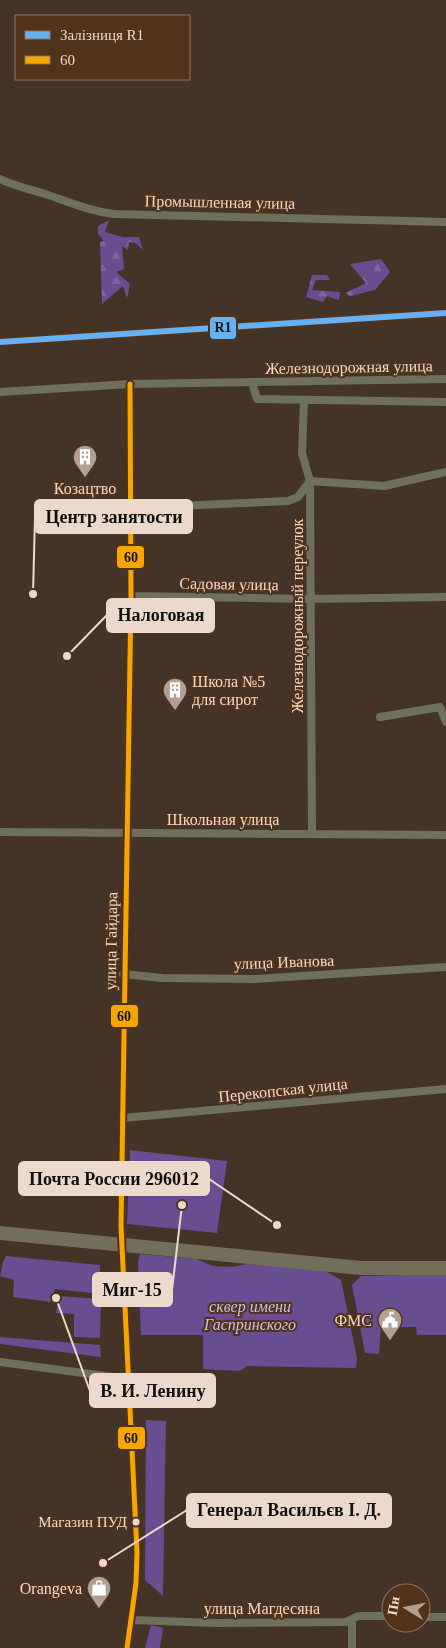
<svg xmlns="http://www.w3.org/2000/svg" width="446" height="1648" font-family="Georgia,serif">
<defs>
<pattern id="forest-firs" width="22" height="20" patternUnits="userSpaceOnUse" patternTransform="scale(1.25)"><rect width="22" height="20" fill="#664e91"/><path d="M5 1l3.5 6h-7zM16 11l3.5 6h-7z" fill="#7c679f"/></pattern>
</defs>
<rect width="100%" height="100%" fill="#443327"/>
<path fill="url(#forest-firs)" d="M109,220L105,232L123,237H139L143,250L135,243L129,242L128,250L122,246L124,269L116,272L130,284L127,298L123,286L102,304L100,242L104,241L98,234V226Z
M381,259L390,272L375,290L350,296L345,293L366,283L350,264Z
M312,275H327L330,280H316L312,290L340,292L339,300L327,296L323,302L306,297Z"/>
<path fill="#664e91" d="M130,1150L227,1161L217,1233L127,1224Z
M140,1254L196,1259L213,1266L232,1267L247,1264L326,1271L341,1280L357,1358L356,1368L247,1366L240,1371L203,1369V1335H141L138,1261Z
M6,1256L100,1265V1294L55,1289L52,1302L13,1297L14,1280L0,1276L3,1262Z
M446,1274V1335H417L416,1327H381L379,1354L365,1353L352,1285L361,1276Z
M59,1296L101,1299L100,1338L74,1337V1314L56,1313Z
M0,1337L100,1345L101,1357L0,1344Z
M146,1420L166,1421L163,1596L145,1580Z
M151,1625L163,1628L160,1648H145Z"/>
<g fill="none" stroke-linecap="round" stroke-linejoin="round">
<path stroke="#6f705b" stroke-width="8" d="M0,179C15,186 29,189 45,194C69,202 89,211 114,214L446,222
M252,382L257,399L446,402
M0,392L130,384L446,379
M304,400L302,453L310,481L312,833
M132,508L288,501L298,497L310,481L384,486L446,472
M131,596L309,599L446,597
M380,717L440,707L446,722
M0,832L446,835
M123,974L162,978L254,979L446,967
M123,1118L446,1089
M0,1362L128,1379
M421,1617H446
M131,1620L216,1623L346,1622L358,1616H391
M127,1648L136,1583L137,1552L121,1226L131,596L130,384
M352,1648V1620"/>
<path stroke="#736e5a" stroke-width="14" d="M0,1233L361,1268H446"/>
<defs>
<path id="rail" d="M0,342L373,317"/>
</defs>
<use href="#rail" stroke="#767262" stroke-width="4"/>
<use href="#rail" stroke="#51321a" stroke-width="2" stroke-dasharray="5.5" stroke-linecap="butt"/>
<defs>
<path id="bus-1" d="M127,1648L136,1583L137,1552L121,1226L131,596L130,384"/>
</defs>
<use href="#bus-1" stroke="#51321a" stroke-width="9"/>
<use href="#bus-1" stroke="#f7a600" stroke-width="5"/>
<defs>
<path id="rail-1" d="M0,342L446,313"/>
</defs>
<use href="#rail-1" stroke="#51321a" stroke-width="10"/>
<use href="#rail-1" stroke="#66b1f2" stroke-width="6"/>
</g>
<defs>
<symbol id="building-pin" viewBox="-11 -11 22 30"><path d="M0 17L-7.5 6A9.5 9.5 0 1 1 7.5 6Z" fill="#b29f92" stroke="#51321a"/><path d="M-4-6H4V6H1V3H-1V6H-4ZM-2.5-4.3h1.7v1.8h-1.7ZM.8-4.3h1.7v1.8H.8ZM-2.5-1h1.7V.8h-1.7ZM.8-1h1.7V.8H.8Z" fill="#fff"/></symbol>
<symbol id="civic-pin" viewBox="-11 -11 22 30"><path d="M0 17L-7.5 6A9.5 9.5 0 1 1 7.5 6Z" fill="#b29f92" stroke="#51321a"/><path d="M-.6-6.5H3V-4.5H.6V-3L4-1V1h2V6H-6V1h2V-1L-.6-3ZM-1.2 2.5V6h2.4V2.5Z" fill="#fff"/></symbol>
<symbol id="shop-pin" viewBox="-11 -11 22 30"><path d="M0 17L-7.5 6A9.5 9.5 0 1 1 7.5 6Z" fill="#b29f92" stroke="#51321a"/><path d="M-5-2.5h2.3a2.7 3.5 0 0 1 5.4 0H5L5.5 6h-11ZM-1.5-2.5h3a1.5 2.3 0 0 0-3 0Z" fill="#fff"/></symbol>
</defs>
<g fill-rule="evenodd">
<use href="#building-pin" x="71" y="443" width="28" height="38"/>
<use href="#building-pin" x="161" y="676" width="28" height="38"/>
<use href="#civic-pin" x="376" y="1306" width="28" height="38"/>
<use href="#shop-pin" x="85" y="1574" width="28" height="38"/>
</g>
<circle fill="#edd9cb" stroke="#51321a" stroke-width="2" cx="136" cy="1522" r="4.5"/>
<g text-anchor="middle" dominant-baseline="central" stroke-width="4" stroke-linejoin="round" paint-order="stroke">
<g font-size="15" fill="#edd9cb" stroke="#51321a" text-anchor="end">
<text x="127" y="1522">Магазин ПУД</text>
</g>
<g font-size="16" fill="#edd9cb" stroke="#51321a">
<text transform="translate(220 202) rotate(1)">Промышленная улица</text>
<text transform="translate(349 367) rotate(-1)">Железнодорожная улица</text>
<text transform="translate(229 584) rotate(1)">Садовая улица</text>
<text transform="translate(297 616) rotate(-90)">Железнодорожный переулок</text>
<text x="223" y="819">Школьная улица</text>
<text transform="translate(111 941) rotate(-89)">улица Гайдара</text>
<text transform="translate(284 962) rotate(-2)">улица Иванова</text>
<text transform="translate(283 1090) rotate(-6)">Перекопская улица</text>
<text x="262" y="1608">улица Магдесяна</text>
</g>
<g font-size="16" fill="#edd9cb" stroke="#51321a" text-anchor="end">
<text x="85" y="488" text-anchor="middle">Козацтво</text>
<text x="192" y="681" text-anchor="start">Школа №5<tspan x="192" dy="18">для сирот</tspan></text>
<text x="372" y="1320">ФМС</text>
<text x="82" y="1588">Orangeva</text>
</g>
<g font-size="16" font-style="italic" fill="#cbbfed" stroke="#51321a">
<text x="250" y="1306">сквер имени<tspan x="250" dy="18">Гаспринского</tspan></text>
</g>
</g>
<path fill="none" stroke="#edd9cb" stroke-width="2" d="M33 594L35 517M67 656L107 615M277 1225L209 1179M182 1205L172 1290M56 1298L90 1391M103 1563L187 1510"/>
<g fill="#edd9cb" stroke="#51321a" stroke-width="2">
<circle cx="33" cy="594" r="5"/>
<circle cx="67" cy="656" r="5"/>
<circle cx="277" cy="1225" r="5"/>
<circle cx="182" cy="1205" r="5"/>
<circle cx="56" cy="1298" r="5"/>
<circle cx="103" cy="1563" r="5"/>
</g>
<g fill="#edd9cb" stroke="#edd9cb" stroke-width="2">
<rect x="35" y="500" width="157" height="33" rx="5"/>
<rect x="107" y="599" width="107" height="33" rx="5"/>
<rect x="19" y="1162" width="190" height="33" rx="5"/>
<rect x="93" y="1273" width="79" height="33" rx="5"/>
<rect x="90" y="1374" width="125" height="33" rx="5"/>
<rect x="187" y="1494" width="204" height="33" rx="5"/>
</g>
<g font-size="18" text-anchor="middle" font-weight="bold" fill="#111">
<text x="114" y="523">Центр занятости</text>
<text x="161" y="621">Налоговая</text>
<text x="114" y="1185">Почта России 296012</text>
<text x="132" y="1296">Миг-15</text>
<text x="153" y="1397">В. И. Ленину</text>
<text x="289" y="1516">Генерал Васильєв І. Д.</text>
</g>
<g stroke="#51321a" stroke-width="2">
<rect x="209" y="316" width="28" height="24" rx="5" fill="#66b1f2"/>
<rect x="116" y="545" width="29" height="24" rx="5" fill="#f7a600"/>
<rect x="110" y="1004" width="29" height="24" rx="5" fill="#f7a600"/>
<rect x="117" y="1426" width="29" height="24" rx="5" fill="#f7a600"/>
</g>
<g font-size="14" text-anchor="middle" font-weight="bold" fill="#111">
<text x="223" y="332">R1</text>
<text x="131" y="562">60</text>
<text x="124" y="1021">60</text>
<text x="131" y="1443">60</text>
</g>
<rect x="15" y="15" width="175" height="65" fill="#51321a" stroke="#8f7561"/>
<rect x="25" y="31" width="25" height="8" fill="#66b1f2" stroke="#8f7561"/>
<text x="60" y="40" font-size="15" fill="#edd9cb">Залізниця R1</text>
<rect x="25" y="56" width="25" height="8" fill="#f7a600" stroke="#8f7561"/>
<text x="60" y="65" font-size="15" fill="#edd9cb">60</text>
<g transform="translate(406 1608) rotate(280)"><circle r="24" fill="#51321a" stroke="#8f7561"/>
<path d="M0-4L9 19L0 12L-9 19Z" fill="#b29f92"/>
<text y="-8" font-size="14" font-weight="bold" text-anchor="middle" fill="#edd9cb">Пн</text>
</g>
</svg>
